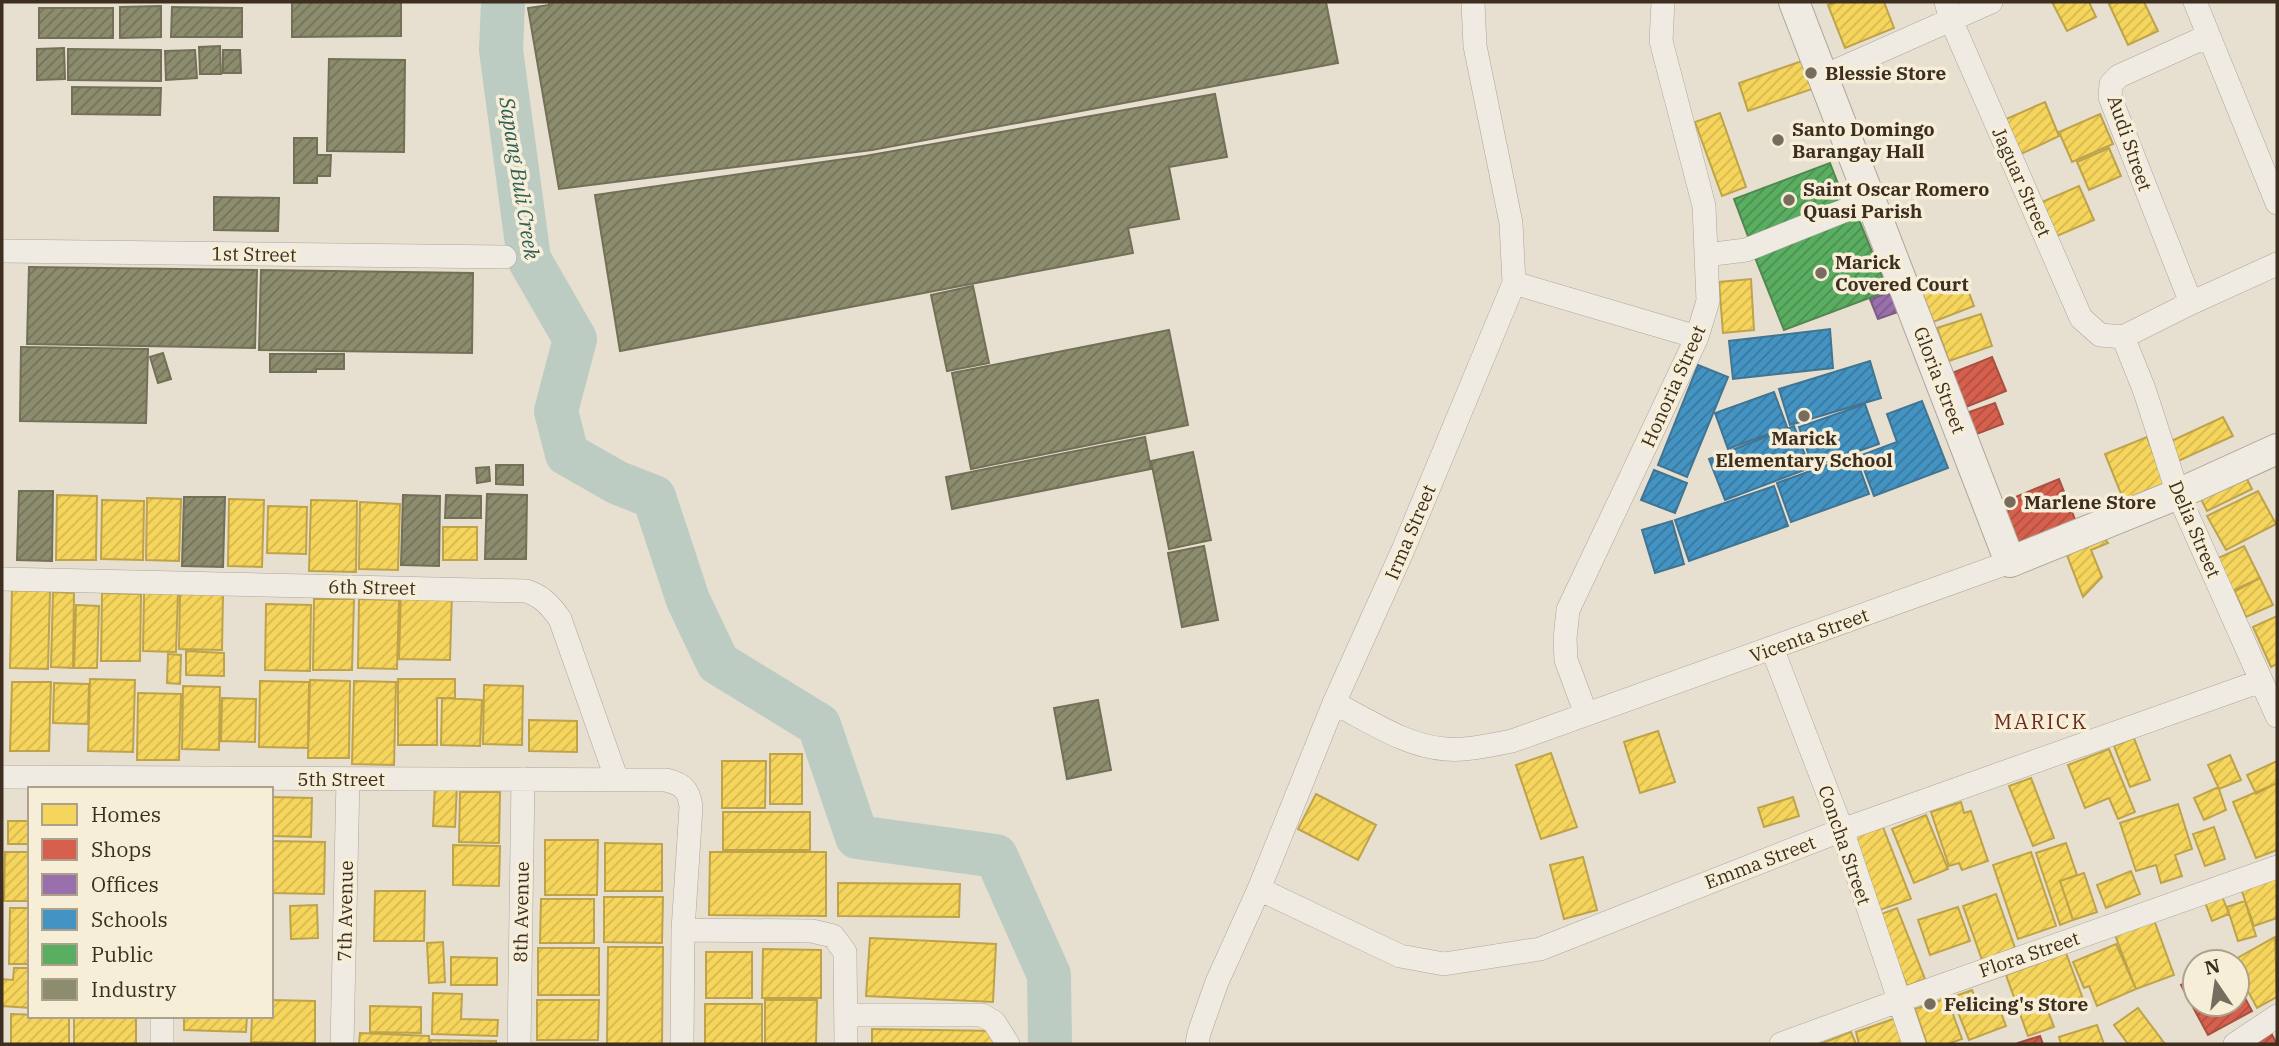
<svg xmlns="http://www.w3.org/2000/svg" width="2279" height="1046" font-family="'IBM Plex Serif',serif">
<defs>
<pattern id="homes-hatch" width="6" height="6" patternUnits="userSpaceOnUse" patternTransform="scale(1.75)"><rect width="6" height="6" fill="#f6d55c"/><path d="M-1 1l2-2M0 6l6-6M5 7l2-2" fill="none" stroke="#d4b750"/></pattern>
<pattern id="shops-hatch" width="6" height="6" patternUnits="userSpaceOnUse" patternTransform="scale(1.75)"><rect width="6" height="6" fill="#d6604d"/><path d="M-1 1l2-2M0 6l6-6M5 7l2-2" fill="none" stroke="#af5040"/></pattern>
<pattern id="offices-hatch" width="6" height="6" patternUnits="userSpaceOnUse" patternTransform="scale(1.75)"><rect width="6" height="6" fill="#9970ab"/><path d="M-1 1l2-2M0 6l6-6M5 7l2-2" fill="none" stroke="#7e5c8b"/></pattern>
<pattern id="schools-hatch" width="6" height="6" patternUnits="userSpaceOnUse" patternTransform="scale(1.75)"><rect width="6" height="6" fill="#4393c3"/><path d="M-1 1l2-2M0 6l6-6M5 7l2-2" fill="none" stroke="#39789e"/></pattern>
<pattern id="public-hatch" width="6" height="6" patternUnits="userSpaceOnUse" patternTransform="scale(1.75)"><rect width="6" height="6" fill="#5aae61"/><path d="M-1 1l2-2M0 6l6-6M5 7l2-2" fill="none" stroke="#4c8e50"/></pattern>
<pattern id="industry-hatch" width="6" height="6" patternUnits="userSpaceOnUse" patternTransform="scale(1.75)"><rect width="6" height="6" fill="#8c8c6e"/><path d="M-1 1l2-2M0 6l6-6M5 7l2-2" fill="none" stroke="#74735a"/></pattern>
</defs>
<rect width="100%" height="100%" fill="#e7e0d1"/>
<path fill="url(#homes-hatch)" stroke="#bea34a" stroke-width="2" d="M1835,2H1884L1894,28L1845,48L1828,5Z
M2052,2H2089L2096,17L2067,31Z
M2115,2H2144L2158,31L2128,45L2109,4Z
M1802,61L1812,89L1748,111L1739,83Z
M2045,102L2059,136L2019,155L2004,120Z
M1720,113L1746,187L1722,196L1695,122Z
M2100,114L2113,144L2072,162L2059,132Z
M2109,148L2121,176L2089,190L2077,162Z
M2079,186L2094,220L2057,236L2042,202Z
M1963,277L1974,306L1928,324L1917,295Z
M1751,279L1754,330L1723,333L1719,282Z
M1981,314L1992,346L1949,361L1937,328Z
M2223,417L2233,436L2176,462L2167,443Z
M2147,437L2165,484L2124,501L2105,454Z
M2242,469L2252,489L2207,511L2197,491Z
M2258,491L2276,524L2226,550L2207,516Z
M57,495L97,496L96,560H56Z
M147,498L181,499L179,561L146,560Z
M229,499L264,500L262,567L228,566Z
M102,500L144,501L143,560L101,559Z
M311,500L357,501L356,572L309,571Z
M360,502L400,504L398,570L359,569Z
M268,506L307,507L306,554L267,553Z
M443,527H477V560H443Z
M2103,536L2108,543L2091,550L2102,577L2083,597L2065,550Z
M2244,546L2260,578L2228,595L2212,561Z
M2260,578L2273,605L2246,617L2234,590Z
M12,590L50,591L48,669L10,668Z
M401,590L452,591L450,660L399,659Z
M53,592L74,593L73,668L51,667Z
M144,592L178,593L176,652L143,651Z
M102,593L141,594L140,661H101Z
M180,593L223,594L222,650L179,649Z
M314,599H354L352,670H313Z
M359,599L399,600L397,669L358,668Z
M266,604L311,605L310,671L265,670Z
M76,605L99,606L97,668H74Z
M2277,616V664L2271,667L2253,627Z
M186,651L224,653V676L186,675Z
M168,654L181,655L180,684L167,683Z
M90,679L135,680L133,752L88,751Z
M398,679H455V698H437V745H398Z
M310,680L350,681L349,758H308Z
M260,681L309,682L308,748L259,747Z
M354,681L396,682L394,765L352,764Z
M12,682H51L49,751H10Z
M54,683L89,684L88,724L53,723Z
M484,685L523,686L522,745L483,744Z
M183,686L220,687L219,750L182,749Z
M138,693L181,694L179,760H137Z
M222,698L256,699L255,742L221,741Z
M442,698L482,700L480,746L441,745Z
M529,720L577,721V752L529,751Z
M1658,731L1675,782L1640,793L1624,742Z
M2134,738L2150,780L2130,787L2114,746Z
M2109,749L2135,812L2118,819L2109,798L2085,808L2068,765Z
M1551,753L1577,827L1541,839L1516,765Z
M770,754H802V804H770Z
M2230,755L2241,780L2219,789L2208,765Z
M722,761H766L765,808H722Z
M2277,761V783L2256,794L2247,775Z
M2031,778L2054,838L2033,846L2009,786Z
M2277,783V850L2256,858L2233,802Z
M435,784L457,785L455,827L433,826Z
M2216,788L2219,789L2226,810L2204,820L2194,798Z
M460,792H500L499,843L459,842Z
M1316,794L1376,825L1358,860L1298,829Z
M271,797L312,798L311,837L271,836Z
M1793,797L1799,816L1764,827L1758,808Z
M1961,802L1964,813L1971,811L1988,861L1962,870L1959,863L1949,866L1931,812Z
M2178,804L2192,849L2175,855L2182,876L2161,883L2156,865L2136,871L2120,823Z
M723,812H810V850H723Z
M1926,815L1948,869L1914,883L1892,829Z
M8,821H30V844H8Z
M1881,822L1911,899L1877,911L1847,835Z
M2214,827L2225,859L2205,866L2193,834Z
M545,840H598L597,895H545Z
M271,841L325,842L324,894L271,893Z
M605,843L662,844V891H605Z
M2066,843L2077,875L2060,881L2073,920L2060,925L2036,853Z
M453,845L500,846L499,886L453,885Z
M5,852H30V901H4Z
M710,852H826V916L709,915Z
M2031,852L2056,926L2018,939L1993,865Z
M1583,857L1597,910L1564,919L1550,865Z
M2277,870V918L2254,926L2239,883Z
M2131,871L2140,894L2106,908L2097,885Z
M2084,873L2097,912L2073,920L2060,881Z
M838,883L960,884L959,917L838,916Z
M375,891H425L424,941H374Z
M1996,894L2015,948L1982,960L1963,906Z
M2222,896L2229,914L2212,921L2205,902Z
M604,897H663L662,943L604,942Z
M541,899H594V943H540Z
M2245,901L2256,936L2238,941L2227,907Z
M317,905L318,938L291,939L290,906Z
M1958,907L1970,941L1930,955L1918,920Z
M10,908H30V964H9Z
M1897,908L1925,979L1907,986L1879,915Z
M2154,920L2174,975L2136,989L2115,935Z
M2275,937L2277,997L2257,1008L2237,971V962L2232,961Z
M870,938L996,944L993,1002L866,996Z
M443,942L445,982L429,983L427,943Z
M2116,944L2136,989L2097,1006L2089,986L2084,988L2073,962Z
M608,947H663L662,1044H607Z
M538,948H599V995H538Z
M763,949L821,950V998H762Z
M706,952H752V998H706Z
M2066,953L2083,999L2048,1011L2054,1027L2028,1036L2006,975Z
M451,957L497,958V985H451Z
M14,968H30V1008L2,1006V979L13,980Z
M1972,990L1978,1006L1996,1000L2006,1026L1969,1040L1952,997Z
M433,993L462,994L461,1019L498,1020L497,1036L432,1034Z
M1947,998L1962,1039L1948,1044H1927L1915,1009Z
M271,1000L315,1001V1043L251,1042L252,1016H271Z
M537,1000H599L598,1040H537Z
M765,1000H817L816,1044H765Z
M705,1004H762V1044H705Z
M370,1006L421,1007V1033L370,1032Z
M2138,1008L2165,1044H2128L2114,1025Z
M11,1014L69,1016V1044H11Z
M74,1016H136V1044H74Z
M184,1016H247L246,1032L184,1030Z
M1899,1017L1907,1044H1859L1856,1032Z
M2097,1025L2104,1044H2061L2059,1037Z
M872,1029L999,1031V1044H872Z
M1851,1032L1856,1044H1820Z
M360,1033L429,1036V1044H359Z
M431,1040L496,1041V1044H431Z"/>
<path fill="url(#shops-hatch)" stroke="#a85140" stroke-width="2" d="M1992,357L2006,391L1966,407L1952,373Z
M1995,403L2003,424L1974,435L1966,413Z
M2059,479L2076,522L2018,546L2001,503Z
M2195,977V1004H2237V983L2252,1011L2208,1035L2181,985Z
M2271,1033L2277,1044H2255Z
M2040,1036L2043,1044H2019L2018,1043Z"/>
<path fill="url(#offices-hatch)" stroke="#7d5c81" stroke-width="2" d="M1891,292L1898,312L1878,319L1870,299Z"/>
<path fill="url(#schools-hatch)" stroke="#417592" stroke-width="2" d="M1830,329L1833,368L1733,379L1729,341Z
M1870,361L1881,398L1790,425L1779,389Z
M1698,365L1728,377L1687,477L1658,465Z
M1774,392L1787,427L1728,449L1715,413Z
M1922,401L1948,468L1874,496L1859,456L1897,442L1887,414Z
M1865,404L1879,444L1813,467L1799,427Z
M1794,426L1810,468L1725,500L1709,459Z
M1855,455L1869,494L1791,522L1777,483Z
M1654,470L1687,483L1675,513L1641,500Z
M1774,486L1788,526L1689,561L1675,520Z
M1672,521L1684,564L1655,573L1642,530Z"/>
<path fill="url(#public-hatch)" stroke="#51884e" stroke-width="2" d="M1830,163L1845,202L1749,239L1734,199Z
M1857,215L1888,291L1784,330L1754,255Z"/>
<path fill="url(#industry-hatch)" stroke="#747057" stroke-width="2" d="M292,2H401V36L292,37Z
M549,2H1326L1338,63L872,150L559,189L528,8L549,5Z
M161,6V37L120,38V7Z
M172,7L242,8V37H171Z
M39,8H113V38H39Z
M220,46L221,74H200L199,47Z
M64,48L65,79L37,80V49Z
M68,49L161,50V81L68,80Z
M195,50L197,78L166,80L165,51Z
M223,50H240L241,73H223Z
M329,59L405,60L404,152L327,151Z
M72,87L161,88L160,115L72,114Z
M1215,94L1227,157L1169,167L1179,219L1128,228L1133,253L620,351L595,195L865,156Z
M294,138H317V155H331L330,176H317V183H294Z
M214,197L279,198L278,231L214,230Z
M29,267L257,270L255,348L27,344Z
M261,270L473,273L472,353L259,350Z
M973,286L989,363L947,371L931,295Z
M1169,330L1188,425L971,469L952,373Z
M21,347L148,349L146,423L20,421Z
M163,353L171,379L158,383L150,357Z
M270,354H344V369H316V372H270Z
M1145,437L1151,469L952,509L946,477Z
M1193,452L1211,540L1169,549L1151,461Z
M496,465H523V485L496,484Z
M489,467L490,481L477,483L476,468Z
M19,491H53L52,561L17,560Z
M487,494L527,495L526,559H485Z
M403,495L440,496L439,566L401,565Z
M446,495L481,496V518H445Z
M184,497H225L223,567L182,566Z
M1204,546L1218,620L1182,627L1168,553Z
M1098,700L1111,770L1067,779L1054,708Z"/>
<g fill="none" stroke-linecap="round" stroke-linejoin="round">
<path stroke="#bcccc2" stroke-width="44" d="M503,2L501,50L529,259L575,339L556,411L567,454L618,483L654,497L688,600L718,663L819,725L857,837L996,856L1049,975L1050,1044"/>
<defs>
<path id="minor" d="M1946,2L1951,20L2081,318L2100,335L2123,337
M2195,2L2277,203
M1822,77L1991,2
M2,251L505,257
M1706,255L1746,250L1871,200
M1514,283L1697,337
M2191,303L2110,97L2111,84L2119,76L2208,36
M2123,337L2144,389L2178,494L2277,716
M2123,337L2191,303L2277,264
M2,579L526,591C542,596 550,605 560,619L617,780
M1772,648L1842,830L1914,1044
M1334,703C1368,720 1407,747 1446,749C1468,751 1490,745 1512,741L2010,562
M1586,714L1566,660L1565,639L1568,610L1697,337L1708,301L1704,206L1661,41L1663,2
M2,777L666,780C683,784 689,790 691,807L683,930L682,1044
M1259,889L1400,956L1444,964L1540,949L1842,830L2261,681
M683,930L812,931L833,936L845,952L846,1044
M847,1015H982L994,1022L1008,1044
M162,1044V1016
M342,1044L348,779
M519,1044L523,779
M1197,1044L1199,1033L1217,982L1259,889L1334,703L1403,550L1514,283L1511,223L1475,46L1473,2
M1781,1044L1898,1001L2277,867
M2235,1044L2277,1016"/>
<path id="tertiary" d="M1794,2L2010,562L2178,494L2277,449"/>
</defs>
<use href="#minor" stroke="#ada599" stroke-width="24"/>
<use href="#tertiary" stroke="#ada599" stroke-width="32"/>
<use href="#minor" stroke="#efebe3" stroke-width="23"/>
<use href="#tertiary" stroke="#efebe3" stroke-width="30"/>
</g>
<g fill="#786c5e" stroke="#f7eed8" stroke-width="2.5">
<circle cx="1811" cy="73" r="7"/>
<circle cx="1778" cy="140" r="7"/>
<circle cx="1789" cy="200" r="7"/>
<circle cx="1821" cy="273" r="7"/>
<circle cx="1804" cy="416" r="7"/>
<circle cx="2010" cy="502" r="7"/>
<circle cx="1930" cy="1004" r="7"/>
</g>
<g text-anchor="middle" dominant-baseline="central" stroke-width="7" stroke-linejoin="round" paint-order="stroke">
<g font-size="19" font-weight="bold" fill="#3d2e20" stroke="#f7eed8" text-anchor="start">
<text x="1825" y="73">Blessie Store</text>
<text x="1792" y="129">Santo Domingo<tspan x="1792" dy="22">Barangay Hall</tspan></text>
<text x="1803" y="189">Saint Oscar Romero<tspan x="1803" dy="22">Quasi Parish</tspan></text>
<text x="1835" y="262">Marick<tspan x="1835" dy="22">Covered Court</tspan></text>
<text x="1804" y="438" text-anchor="middle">Marick<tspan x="1804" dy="22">Elementary School</tspan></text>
<text x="2024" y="502">Marlene Store</text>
<text x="1944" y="1004">Felicing's Store</text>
</g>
<g font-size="19" fill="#3d2e20" stroke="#f7eed8">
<text transform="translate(2130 143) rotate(71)">Audi Street</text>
<text transform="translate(2022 182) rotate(66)">Jaguar Street</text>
<text transform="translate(254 254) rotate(1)">1st Street</text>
<text transform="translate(1940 380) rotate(69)">Gloria Street</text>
<text transform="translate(1673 386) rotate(-66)">Honoria Street</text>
<text transform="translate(2195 529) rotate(67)">Delia Street</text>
<text transform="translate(1410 532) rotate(-67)">Irma Street</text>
<text transform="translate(372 587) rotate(1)">6th Street</text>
<text transform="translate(1809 635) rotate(-20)">Vicenta Street</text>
<text x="341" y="779">5th Street</text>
<text transform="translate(1845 845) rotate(71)">Concha Street</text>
<text transform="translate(1760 862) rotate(-21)">Emma Street</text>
<text transform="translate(345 911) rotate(-89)">7th Avenue</text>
<text transform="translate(521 912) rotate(-89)">8th Avenue</text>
<text transform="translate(2029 954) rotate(-19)">Flora Street</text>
</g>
<g font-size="21" font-style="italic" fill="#2f5d5a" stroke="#f7eed8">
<text transform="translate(520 178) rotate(81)">Sapang Buli Creek</text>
</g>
<g font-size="21" letter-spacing="2" fill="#6b2e1e" stroke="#f7eed8">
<text x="2041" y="721">MARICK</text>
</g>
</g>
<rect width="2279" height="1046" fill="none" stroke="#3d2e20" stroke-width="7"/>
<rect x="28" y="787" width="245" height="231" fill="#f7eed8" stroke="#ada18e" stroke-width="2"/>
<rect x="42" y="804" width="35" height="21" fill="#f6d55c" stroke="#ada18e" stroke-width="2"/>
<text x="91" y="822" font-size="21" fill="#3d2e20">Homes</text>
<rect x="42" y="839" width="35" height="21" fill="#d6604d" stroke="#ada18e" stroke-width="2"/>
<text x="91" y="857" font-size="21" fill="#3d2e20">Shops</text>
<rect x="42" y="874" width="35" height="21" fill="#9970ab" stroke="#ada18e" stroke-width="2"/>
<text x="91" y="892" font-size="21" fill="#3d2e20">Offices</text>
<rect x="42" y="909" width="35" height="21" fill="#4393c3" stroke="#ada18e" stroke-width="2"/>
<text x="91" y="927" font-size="21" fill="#3d2e20">Schools</text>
<rect x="42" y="944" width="35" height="21" fill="#5aae61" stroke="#ada18e" stroke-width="2"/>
<text x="91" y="962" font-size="21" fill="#3d2e20">Public</text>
<rect x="42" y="979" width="35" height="21" fill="#8c8c6e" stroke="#ada18e" stroke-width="2"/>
<text x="91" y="997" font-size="21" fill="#3d2e20">Industry</text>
<g transform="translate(2216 983) rotate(347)"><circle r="33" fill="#f7eed8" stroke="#ada18e" stroke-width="2"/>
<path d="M0-5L12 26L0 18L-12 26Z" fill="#786c5e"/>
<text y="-10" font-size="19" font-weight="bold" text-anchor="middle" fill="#3d2e20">N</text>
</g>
</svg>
